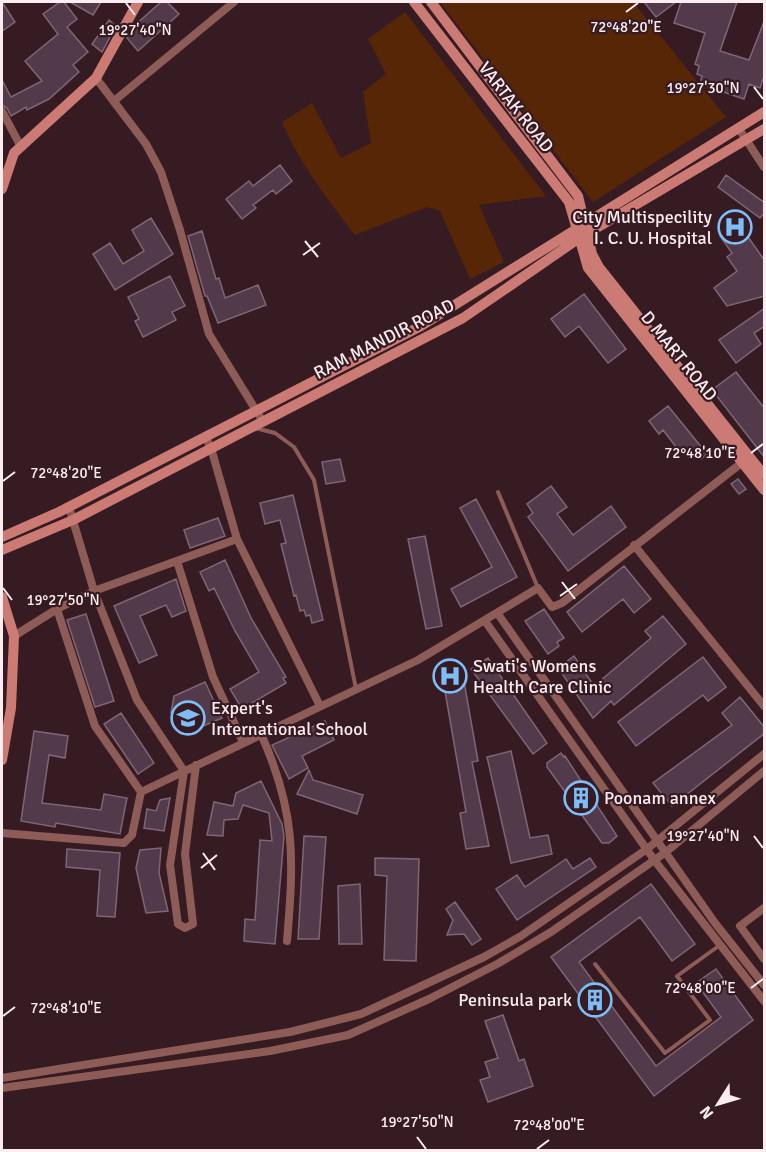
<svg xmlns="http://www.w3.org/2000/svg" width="766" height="1152" font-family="Signika,sans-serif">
<rect width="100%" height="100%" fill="#361b23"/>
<path fill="#562606" d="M440,2H633L726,117L593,202Z
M405,12L546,196L479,205L504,262L470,279L440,211L427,207L355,235C328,200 299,163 282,122L312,103L341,158L371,143L363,92L386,74L368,39Z"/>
<path fill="#523a4a" stroke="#806577" stroke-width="1.5" d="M2,2L15,22L2,31Z
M60,2H64L77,19L67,27L88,52L73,65L79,72L49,99L27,110L26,107L11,116L7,108L2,105V80L11,97L42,81L25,61L58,34L43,14Z
M70,2H101L93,15Z
M161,2H167L179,14L138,51L127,38L133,27Z
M644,2H676L656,17Z
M681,2H737L720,51L749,60L765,19V73L760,88L749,84L744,99L700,84L702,76L697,74L699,66L695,64L705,33L674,23Z
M109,20L116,26L102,52L92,44Z
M280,165L292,181L276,194L273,190L253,205L256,208L242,219L226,199L249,181L253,186Z
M726,175L765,203V212L760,218L718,187Z
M731,213L765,261V296L727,306L714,288L737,271L727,257L732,253L720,236L725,233L721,227L725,224L721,219Z
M151,218L173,254L115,290L93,254L110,243L123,264L144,251L132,230Z
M202,231L216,279L219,278L225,298L258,285L266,305L218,323L207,296H205L188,236Z
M170,276L185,306L172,312L176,320L143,337L135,321L139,319L128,297Z
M584,294L626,349L608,363L579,326L565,337L551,319Z
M765,308V326L754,333L761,344L736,363L719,340Z
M736,372L765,409V458L712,390Z
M668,406L707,454L701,459L696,454L692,457L684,448L680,452L663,430L659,434L649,421Z
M340,459L345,481L326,484L322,462Z
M738,479L746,489L739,494L731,484Z
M551,486L567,507L557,514L573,535L611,506L626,527L568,571L528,517L533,513L527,504Z
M293,495L323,620L312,623L310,615L306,616L304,610L300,611L296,595L294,596L281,544L286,543L280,520L265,524L260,503Z
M476,499L517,577L461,607L451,589L492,567L460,508Z
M218,518L225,536L190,548L184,530Z
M425,536L442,626L426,629L408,539Z
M225,560L251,618L286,677L283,678L286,683L242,709L230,689L259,672L235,631L214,588L209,591L200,572Z
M624,566L651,599L634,613L623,599L582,632L567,612Z
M176,579L186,611L172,617L166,605L140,616L157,655L139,663L114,606Z
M544,609L564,638L557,642L559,646L548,654L525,621Z
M86,614L114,701L95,707L67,620Z
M663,616L686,644L614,705L611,701L593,718L558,668L574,656L594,686L651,638L645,631Z
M703,657L726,687L708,701L703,695L636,746L618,722Z
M488,658L547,743L533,754L471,669Z
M462,670L478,761L472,762L489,846L466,849L460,813L466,812L442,674Z
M205,682L222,718L189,732L175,721L171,713L174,696Z
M740,697L765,728V733L672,806L653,783L732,725L722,713Z
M121,713L154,763L138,774L104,724Z
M325,721L334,740L302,756L308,768L289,779L272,745Z
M34,731L68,736L65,758L49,755L42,803L101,810L104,794L127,798L120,834L56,823L55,827L21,821Z
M511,751L530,838L548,835L552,854L511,863L487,757Z
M561,753L564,757L565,756L617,836L609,843H602L547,767V763Z
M309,770L313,780L363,795L357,814L297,794Z
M261,781L282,824L284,836L275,944L244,941L245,919L255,920L260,840L272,841L269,813L243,805L238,819L224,820L223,836L207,835L214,802L233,806L236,793Z
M170,798L164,831L144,828L147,809L156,811L160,800Z
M304,836L326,837L319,939H298Z
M161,848L159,873L168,911L146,913L136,868L140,850Z
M67,849L120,853L115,917L97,916L100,870L66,867Z
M375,858L419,859L416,961L384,960L387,876L375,875Z
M590,858L596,867L517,920L496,889L517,875L525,887L566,859L573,869Z
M360,884L362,944H339L338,886Z
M651,884L695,944L672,961L640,917L579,962L656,1066L721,1017L696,983L716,969L753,1020L654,1096L551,957Z
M455,902L481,939L472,945L464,934L447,935L453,920L446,909Z
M503,1015L519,1061L524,1059L533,1086L488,1102L480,1080L490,1077L485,1062L498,1058L485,1021Z"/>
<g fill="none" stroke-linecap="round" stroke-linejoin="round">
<path stroke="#8e5c57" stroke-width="4" d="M255,428L275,433L294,447L314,480L356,689
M498,492L538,588
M595,964L665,1053L710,1020L677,976L720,945"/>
<path stroke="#8e5c57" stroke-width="8" d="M96,78L146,144L161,172L180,230L209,334L262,420
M114,101L234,2
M2,111L21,147
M739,129L764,167
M205,436L211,448L237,539L320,706
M69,507L94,591L137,700L184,771L170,865L178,924L185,928L193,924L185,854L196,765
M634,545L764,706
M177,561L213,677L243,742
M57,609L95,726L141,792
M498,614L715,923L764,985
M485,621L655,861L764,1001
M14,636L57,609L94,591L237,539
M261,734C296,812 294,858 287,941
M2,833L124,843L132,835L141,792L418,660L538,588L552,607L562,603L744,461
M764,908L740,926L764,959
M2,1078L290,1032L361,1014L484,957L521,936L647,849L764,754
M2,1088L270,1051L348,1035L429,999L499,963L551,932L666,852L764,771"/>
<path stroke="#cb7b73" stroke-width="10" d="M414,2L569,202L588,268L764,490
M431,2L578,196L592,254L599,267L764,475
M2,189L14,153L96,78L138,2
M2,537L59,512L421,326L764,112
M2,550L73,520L463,318L578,239L764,129
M2,597L14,636L11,708L2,760"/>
</g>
<path fill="none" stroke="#fdedf1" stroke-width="2" d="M126,3L135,15M626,12L638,3M754,87L763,99M305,241L318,257M303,255L320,243M751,453L763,444M3,481L15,472M562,582L575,599M3,588L12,600M560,596L577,584M754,836L763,848M203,853L215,870M201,868L217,855M751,988L763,979M3,1016L15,1007M417,1137L426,1149M537,1149L549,1140"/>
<defs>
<symbol id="hospital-ring" viewBox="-11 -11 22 22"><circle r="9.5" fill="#361b23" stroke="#7dbef9" stroke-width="1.5"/><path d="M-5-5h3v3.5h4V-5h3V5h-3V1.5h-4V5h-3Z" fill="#7dbef9"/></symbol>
<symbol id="school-ring" viewBox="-11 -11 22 22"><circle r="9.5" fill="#361b23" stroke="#7dbef9" stroke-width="1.5"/><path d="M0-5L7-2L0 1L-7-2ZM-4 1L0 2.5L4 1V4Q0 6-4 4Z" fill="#7dbef9"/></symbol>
<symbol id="building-ring" viewBox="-11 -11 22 22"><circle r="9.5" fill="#361b23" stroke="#7dbef9" stroke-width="1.5"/><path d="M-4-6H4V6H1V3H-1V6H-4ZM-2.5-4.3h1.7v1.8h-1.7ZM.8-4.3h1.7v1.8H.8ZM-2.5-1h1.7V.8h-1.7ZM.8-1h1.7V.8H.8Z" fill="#7dbef9"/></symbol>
</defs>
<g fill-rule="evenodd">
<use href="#hospital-ring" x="716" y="208" width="38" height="38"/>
<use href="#hospital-ring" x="431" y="657" width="38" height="38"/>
<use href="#school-ring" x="169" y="699" width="38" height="38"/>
<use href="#building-ring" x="562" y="779" width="38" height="38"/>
<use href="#building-ring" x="576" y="981" width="38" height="38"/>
</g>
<g text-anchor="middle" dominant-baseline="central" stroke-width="4.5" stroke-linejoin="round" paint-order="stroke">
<g font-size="18" fill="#fdedf1" stroke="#361b23">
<text transform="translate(516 107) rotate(52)">VARTAK ROAD</text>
<text transform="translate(384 339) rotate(-27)">RAM MANDIR ROAD</text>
<text transform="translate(679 356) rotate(51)">D MART ROAD</text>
</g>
<g font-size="18" fill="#fdedf1" stroke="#361b23" text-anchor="start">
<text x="712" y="217" text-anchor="end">City Multispecility<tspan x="712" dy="21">I. C. U. Hospital</tspan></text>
<text x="473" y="666">Swati's Womens<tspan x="473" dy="21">Health Care Clinic</tspan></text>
<text x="211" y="708">Expert's<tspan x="211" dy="21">International School</tspan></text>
<text x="604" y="798">Poonam annex</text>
<text x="572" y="1000" text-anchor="end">Peninsula park</text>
</g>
</g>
<g font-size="15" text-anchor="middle" fill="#fdedf1" stroke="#361b23" stroke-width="4.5" stroke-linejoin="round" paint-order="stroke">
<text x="626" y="32">72°48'20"E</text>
<text x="135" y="35">19°27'40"N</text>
<text x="703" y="93">19°27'30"N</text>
<text x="700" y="458">72°48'10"E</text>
<text x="66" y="478">72°48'20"E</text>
<text x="63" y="605">19°27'50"N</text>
<text x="703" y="841">19°27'40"N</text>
<text x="700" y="993">72°48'00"E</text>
<text x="66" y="1013">72°48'10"E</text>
<text x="417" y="1127">19°27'50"N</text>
<text x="549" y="1130">72°48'00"E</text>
</g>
<rect width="766" height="1152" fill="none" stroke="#fdedf1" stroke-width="6"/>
<g transform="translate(718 1104) rotate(233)" stroke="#361b23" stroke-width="4.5" paint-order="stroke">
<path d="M0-4.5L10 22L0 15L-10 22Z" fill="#fdedf1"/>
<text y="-9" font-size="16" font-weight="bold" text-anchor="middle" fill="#fdedf1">N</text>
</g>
</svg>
